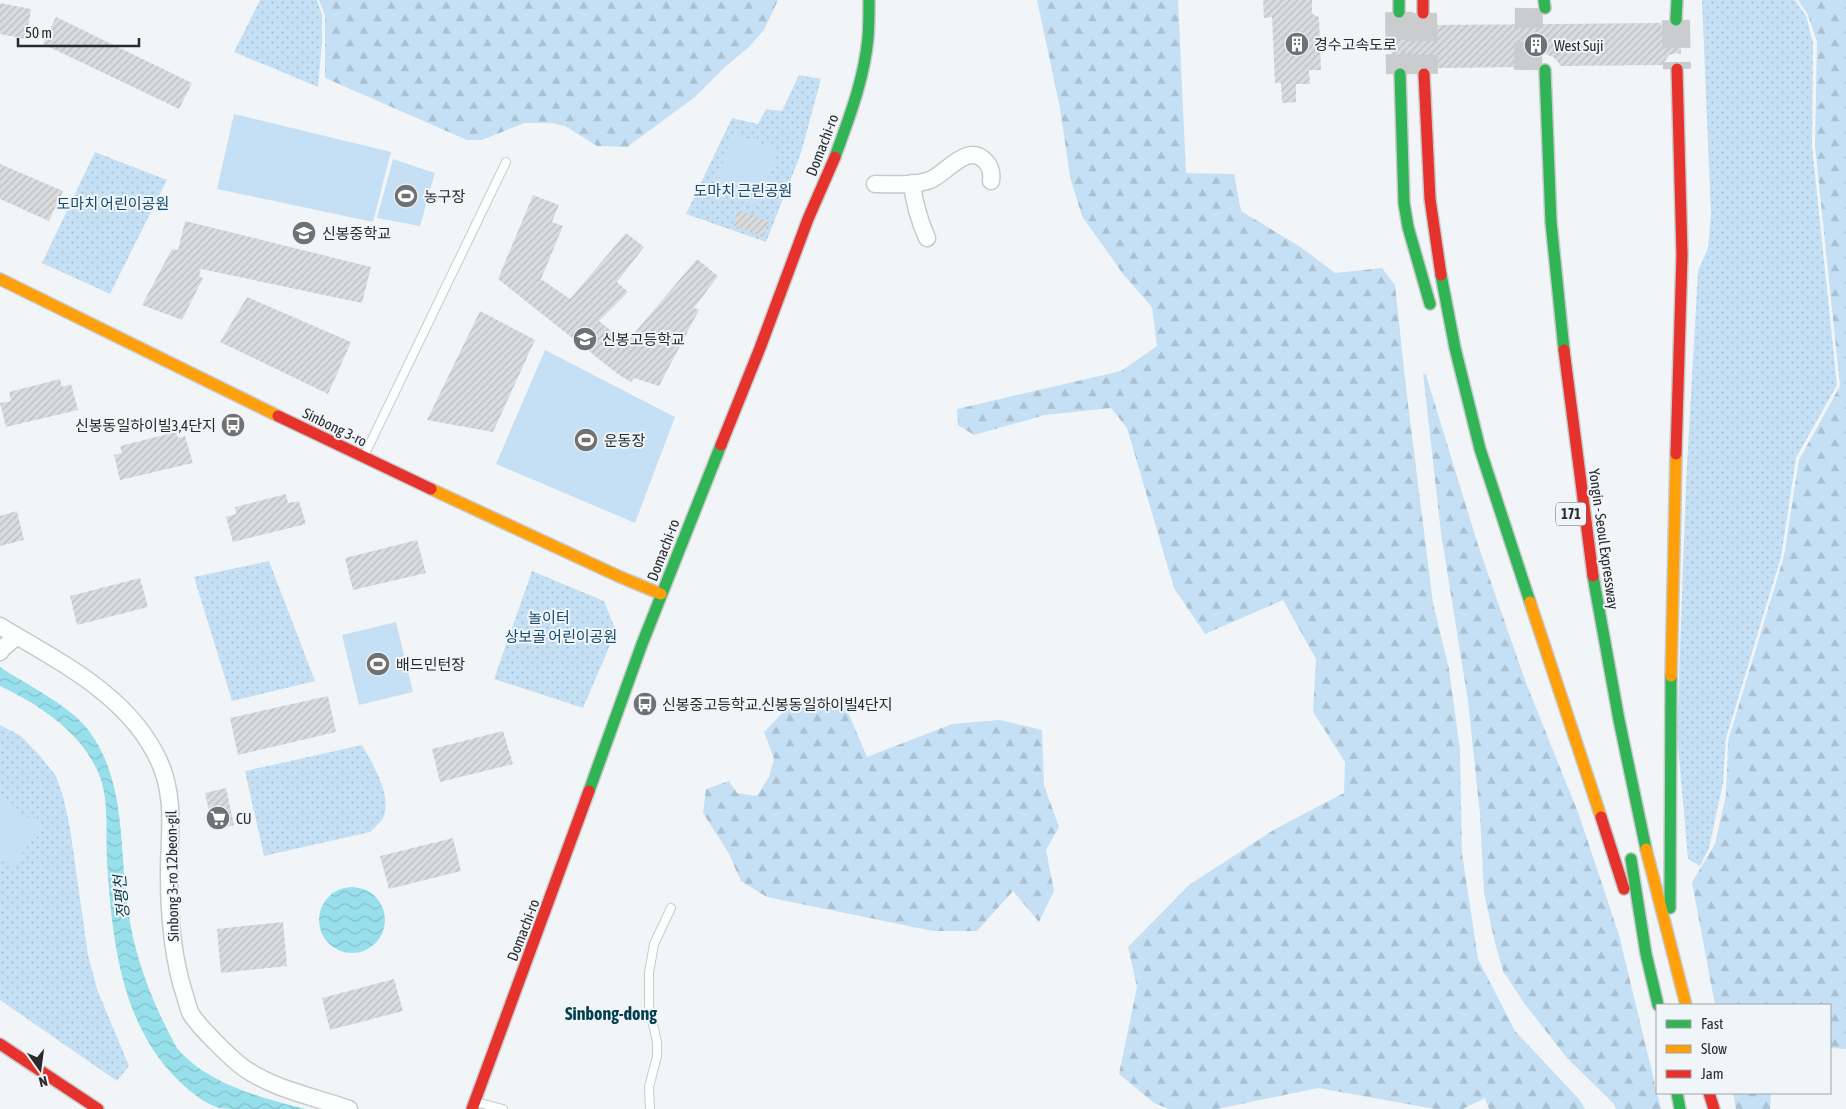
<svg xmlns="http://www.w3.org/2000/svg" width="1846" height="1109" viewBox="0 0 1846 1109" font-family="'Asap Condensed','Noto Sans KR',sans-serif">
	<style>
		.green { fill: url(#green-dots) }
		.forest { fill: url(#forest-firs) }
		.pitch { fill: #c5e0f4 }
		.water { fill: url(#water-waves) }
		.building { fill: url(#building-hatch) }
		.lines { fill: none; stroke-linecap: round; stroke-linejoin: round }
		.highway-tunnel { stroke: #caccce; stroke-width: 28; stroke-dasharray: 28 14; stroke-linecap: butt }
		.lane-casing { stroke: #c8cacb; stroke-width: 10 }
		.street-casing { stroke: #c8cacb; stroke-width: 19 }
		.fast-casing { stroke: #c8cacb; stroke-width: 14 }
		.slow-casing { stroke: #c8cacb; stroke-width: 14 }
		.jam-casing { stroke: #c8cacb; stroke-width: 14 }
		.lane { stroke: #fdfefe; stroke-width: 8 }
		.street { stroke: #fdfefe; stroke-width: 16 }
		.fast { stroke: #30b455; stroke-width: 11 }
		.slow { stroke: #ff9f0a; stroke-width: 11 }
		.jam { stroke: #e5322d; stroke-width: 11 }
		.labels { text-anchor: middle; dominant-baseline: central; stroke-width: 4; stroke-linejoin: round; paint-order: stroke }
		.shield { fill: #f0f5f9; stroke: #65676a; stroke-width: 1 }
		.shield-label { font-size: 14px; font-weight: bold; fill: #292a2c }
		.poi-label { font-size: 15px; fill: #292a2c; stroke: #f0f5f9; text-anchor: start }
		.street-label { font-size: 15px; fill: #292a2c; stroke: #f0f5f9 }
		.park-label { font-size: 15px; fill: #174b6b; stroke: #f0f5f9 }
		.water-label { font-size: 16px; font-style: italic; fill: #0f3f46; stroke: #f0f5f9 }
		.quarter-label { font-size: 18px; font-weight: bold; fill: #043f4e; stroke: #f0f5f9 }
	</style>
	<defs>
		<pattern id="green-dots" width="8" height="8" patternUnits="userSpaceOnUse" patternTransform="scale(1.25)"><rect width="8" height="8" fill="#c5e0f4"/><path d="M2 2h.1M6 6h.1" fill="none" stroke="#a9c0d1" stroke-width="1.8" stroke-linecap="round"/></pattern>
		<pattern id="forest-firs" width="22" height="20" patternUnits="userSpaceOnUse" patternTransform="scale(1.25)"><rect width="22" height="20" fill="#c5e0f4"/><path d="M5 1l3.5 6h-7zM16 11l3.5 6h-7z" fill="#a9c0d1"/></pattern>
		<pattern id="water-waves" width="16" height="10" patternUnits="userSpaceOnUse" patternTransform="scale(1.25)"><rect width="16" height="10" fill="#97e0eb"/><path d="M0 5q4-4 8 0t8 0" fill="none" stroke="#82c0ca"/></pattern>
		<pattern id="building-hatch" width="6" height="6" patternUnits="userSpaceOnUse" patternTransform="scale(1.25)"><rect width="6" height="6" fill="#dadbdd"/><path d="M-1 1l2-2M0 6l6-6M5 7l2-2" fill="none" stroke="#bbbcbe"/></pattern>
	</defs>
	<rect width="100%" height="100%" fill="#f2f5f7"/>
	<path class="green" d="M260,0H317L322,15V43L318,87L234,52Z
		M1702,0H1795L1806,16L1813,43L1812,146L1837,385L1796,458L1781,557L1726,738L1723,783L1709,848L1700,866L1688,859L1677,734L1686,484L1698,271L1708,248L1711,215Z
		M799,75L821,79L801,153L766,242L686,214L732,118L758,124L766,109L782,111Z
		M95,152L167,180L110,294L42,263Z
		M269,561L315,681L232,701L194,577Z
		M532,571L604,601L616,631L583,708L494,679Z
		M0,725L21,736L40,756L56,776L63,796L70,828L88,955L97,989L129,1066L117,1081L0,1000Z
		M362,745C372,762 396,802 381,821C378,825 374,828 370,832L264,856L245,771Z"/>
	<path class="forest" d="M319,0H778L764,30L749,47L726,66L695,97L627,147L597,146L565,126L551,123H524L482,140H467L325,78V16Z
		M1037,0H1178L1186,173L1234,174L1241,211L1302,248L1335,273L1382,268L1395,285L1406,388L1433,603L1449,669L1460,750L1462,853L1478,959L1515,1031L1579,1099L1585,1109H1489L1485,1098L1463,1109H1435L1318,1088L1217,1109H1169L1154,1103L1119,1074L1137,987L1128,947L1189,885L1275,829L1344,793L1345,762L1313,712L1316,659L1283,600L1205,634L1174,588L1127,428L1111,408L1045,415L974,435L958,425L957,409L1121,371L1157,346L1152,307L1123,274L1082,216L1070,177L1060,108Z
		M1798,0H1846V1049L1830,1048V1005H1715L1692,882L1715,844L1726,795L1728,741L1784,556L1799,460L1840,386L1815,146L1817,42L1808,15Z
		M1423,373L1426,375L1478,545L1526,683L1579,815L1619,935L1661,1109H1616L1614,1104L1567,1058L1524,1003L1503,971L1495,943L1484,893L1480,815L1468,701L1441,533Z
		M845,705L867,757L952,724L1000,720L1042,730L1044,785L1059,827L1046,850L1054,891L1039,922L1013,891L977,931H933L767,897L741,881L728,852L703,813L706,789L729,781L737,793L757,796L769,777L774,759L764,732L786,709Z
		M1733,1093H1771L1770,1109H1736Z"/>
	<path class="pitch" d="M234,114L391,152L373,222L217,189Z
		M733,133L779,150L757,206L728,198L717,178Z
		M393,159L435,173L420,226L377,218Z
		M545,350L675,417L635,523L496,464Z
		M396,622L413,692L359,705L342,635Z
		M0,800L41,826L13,866L0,858Z"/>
	<path class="water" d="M0,667C27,685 71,706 89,731C127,782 119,850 128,910C135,959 153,1005 177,1048C207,1084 262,1098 306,1109C286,1109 265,1109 245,1109C237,1109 227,1109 219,1108C204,1103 190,1092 179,1081C120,1024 112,938 107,861C105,829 111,793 94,764C75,728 36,703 0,686Z
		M319 920a33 33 0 1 1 66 0a33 33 0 1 1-66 0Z"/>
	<path class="building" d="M1263,0H1312V14L1319,17L1321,70H1309L1310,84H1296V102L1282,103L1281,83H1275L1272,17L1264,18Z
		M0,3L31,9L26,39L0,34Z
		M56,17L192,83L179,109L43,44Z
		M1661,23L1662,28L1668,33L1675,36L1681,34V54L1676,53L1669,55L1662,65L1560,66L1558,62L1553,57L1545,54L1537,57L1532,62L1530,67L1438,68L1432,61L1424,58L1416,60L1412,65L1407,60L1400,58L1392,61L1391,26L1399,28L1414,25L1423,29L1432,25Z
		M0,164L63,191L49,221L0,199Z
		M533,195L559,205L552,222L563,226L541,279L570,299L626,233L644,247L617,282L628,292L599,321L626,343L697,259L718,276L694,308L699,310L659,386L634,378L631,382L619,375L498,279Z
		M738,210L769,221L763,237L733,225Z
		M185,221L371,267L362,303L201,269L199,276L203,278L182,320L142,305L172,249L178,250Z
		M247,297L351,342L328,394L220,342Z
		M480,311L535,340L493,432L427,420Z
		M60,379L62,387L71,384L78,410L6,427L0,403L11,401L9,392Z
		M176,432L178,438L185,436L193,463L120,480L114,455L122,453L120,446Z
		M286,494L288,503L299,501L306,524L233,542L226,517L236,514L235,507Z
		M17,511L24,540L0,546V516Z
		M417,540L426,573L353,590L345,558Z
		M140,578L148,607L77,625L70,596Z
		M328,696L336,732L238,755L230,718Z
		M503,731L513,764L440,782L432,749Z
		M226,788L234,825L213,830L205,793Z
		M453,838L461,871L389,889L380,856Z
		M283,922L287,966L221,973L217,929Z
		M394,979L403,1011L330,1030L322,998Z"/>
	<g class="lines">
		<path class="highway-tunnel" d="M1399,12L1400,74
			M1423,13L1424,74
			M1676,20L1677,69
			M1528,70L1529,8"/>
		<g class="lane-casing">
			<path id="lane" d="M364,456L506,162
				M476,1102L503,1109
				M650,1109L649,1087L657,1056V1042L649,1006V973L654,944L671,908"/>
		</g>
		<g class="street-casing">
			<path id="street" d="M912,183C914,203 919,220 927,238
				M875,184C893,184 913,186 930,180C947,173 969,140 987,163C991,168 992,174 991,181
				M0,626C59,662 129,695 159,761C176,798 169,834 169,873C169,914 172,957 185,996C187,1001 188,1009 191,1014C199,1027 234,1062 247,1070C277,1090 315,1097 349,1109
				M0,652L3,648L17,636"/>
		</g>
		<g class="fast-casing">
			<path id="fast" d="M1399,0V12
				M1544,0L1545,8
				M1676,20L1677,0
				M1545,70L1551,222L1564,350
				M1400,74L1404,203L1408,227L1430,304
				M835,157C849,118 864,80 868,38C869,26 869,13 869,0
				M1441,275L1455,348L1480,449L1530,602
				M1593,576L1619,720L1646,849
				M589,791L642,644L721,445
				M1631,859L1646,954L1658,1005
				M1670,908L1671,676
				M1677,1093L1680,1109"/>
		</g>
		<g class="slow-casing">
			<path id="slow" d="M0,279L278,416
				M431,489L618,576L661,594
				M1530,602L1601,817
				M1671,676L1676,454
				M1646,849L1686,1005"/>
		</g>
		<g class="jam-casing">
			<path id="jam" d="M1423,0V13
				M1424,74L1430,199L1441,275
				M1564,350L1593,576
				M278,416L431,489
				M721,445L760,348L808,219L835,157
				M1676,454L1682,255L1677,69
				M1601,817L1624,889
				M0,1044L98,1109
				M1709,1093L1714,1109
				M472,1109L589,791"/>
		</g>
		<use href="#lane" class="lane"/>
		<use href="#street" class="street"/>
		<use href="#fast" class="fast"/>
		<use href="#slow" class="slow"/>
		<use href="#jam" class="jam"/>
	</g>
	<defs>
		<g id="building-disc" transform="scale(1.25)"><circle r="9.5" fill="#6f7173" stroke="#f0f5f9"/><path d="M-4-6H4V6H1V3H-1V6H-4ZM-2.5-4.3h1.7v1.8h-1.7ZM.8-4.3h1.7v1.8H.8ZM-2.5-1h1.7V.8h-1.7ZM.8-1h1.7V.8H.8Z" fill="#fff"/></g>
		<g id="stadium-disc" transform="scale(1.25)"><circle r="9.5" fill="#6f7173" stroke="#f0f5f9"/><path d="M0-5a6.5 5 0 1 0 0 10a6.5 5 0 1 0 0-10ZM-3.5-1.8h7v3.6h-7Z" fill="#fff"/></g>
		<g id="school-disc" transform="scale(1.25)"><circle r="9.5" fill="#6f7173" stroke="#f0f5f9"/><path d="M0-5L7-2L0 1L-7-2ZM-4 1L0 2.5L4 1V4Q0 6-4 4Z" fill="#fff"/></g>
		<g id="bus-disc" transform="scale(1.25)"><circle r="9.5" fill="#6f7173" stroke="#f0f5f9"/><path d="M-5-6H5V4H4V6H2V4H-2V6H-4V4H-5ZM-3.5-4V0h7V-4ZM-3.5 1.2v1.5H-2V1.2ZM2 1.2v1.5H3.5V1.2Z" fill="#fff"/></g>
		<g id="supermarket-disc" transform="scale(1.25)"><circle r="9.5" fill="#6f7173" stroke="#f0f5f9"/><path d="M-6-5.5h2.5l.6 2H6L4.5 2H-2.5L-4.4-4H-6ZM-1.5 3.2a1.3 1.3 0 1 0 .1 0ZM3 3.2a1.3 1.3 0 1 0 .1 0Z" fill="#fff"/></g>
	</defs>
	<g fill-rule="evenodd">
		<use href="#building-disc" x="1297" y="44"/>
		<use href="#building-disc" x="1536" y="45"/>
		<use href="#stadium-disc" x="406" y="196"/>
		<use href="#school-disc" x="304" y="233"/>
		<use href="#school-disc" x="585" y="339"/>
		<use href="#bus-disc" x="233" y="425"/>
		<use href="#stadium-disc" x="586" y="440"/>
		<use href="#stadium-disc" x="378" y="664"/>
		<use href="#bus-disc" x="645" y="704"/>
		<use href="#supermarket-disc" x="218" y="818"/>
	</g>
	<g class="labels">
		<rect class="shield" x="1556" y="502.5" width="30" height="23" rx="4"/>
		<g class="shield-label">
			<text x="1571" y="514">171</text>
		</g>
		<g class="poi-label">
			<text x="1314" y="44">경수고속도로</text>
			<text x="1554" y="45">West Suji</text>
			<text x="424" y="196">농구장</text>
			<text x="322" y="233">신봉중학교</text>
			<text x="602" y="339">신봉고등학교</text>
			<text x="216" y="425" text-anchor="end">신봉동일하이빌3,4단지</text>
			<text x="604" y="440">운동장</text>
			<text x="396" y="664">배드민턴장</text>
			<text x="662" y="704">신봉중고등학교.신봉동일하이빌4단지</text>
			<text x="236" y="818">CU</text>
		</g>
		<g class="street-label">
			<text transform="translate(822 145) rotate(-69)">Domachi-ro</text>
			<text transform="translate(335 427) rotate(26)">Sinbong 3-ro</text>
			<text transform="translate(1604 539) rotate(82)">Yongin - Seoul Expressway</text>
			<text transform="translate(663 550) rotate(-69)">Domachi-ro</text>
			<text transform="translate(172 876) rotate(-91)">Sinbong 3-ro 12beon-gil</text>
			<text transform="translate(523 930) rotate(-69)">Domachi-ro</text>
		</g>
		<g class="park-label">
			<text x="743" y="190">도마치 근린공원</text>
			<text x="113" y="203">도마치 어린이공원</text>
			<text x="549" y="617">놀이터</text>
			<text x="561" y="636">상보골 어린이공원</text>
		</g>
		<g class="water-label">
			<text transform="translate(121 897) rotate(-95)">정평천</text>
		</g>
		<g class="quarter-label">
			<text x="611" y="1013">Sinbong-dong</text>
		</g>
	</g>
	<rect x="1656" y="1004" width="175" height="90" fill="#f0f5f9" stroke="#a0a4a7"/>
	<rect x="1666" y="1020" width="25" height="8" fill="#30b455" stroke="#a0a4a7"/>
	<text x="1701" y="1029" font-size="15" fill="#292a2c">Fast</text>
	<rect x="1666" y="1045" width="25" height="8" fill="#ff9f0a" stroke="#a0a4a7"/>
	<text x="1701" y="1054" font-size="15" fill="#292a2c">Slow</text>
	<rect x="1666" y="1070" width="25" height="8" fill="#e5322d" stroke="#a0a4a7"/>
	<text x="1701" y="1079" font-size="15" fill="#292a2c">Jam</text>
	<g transform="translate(40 1069) rotate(166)" stroke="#f0f5f9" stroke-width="4" paint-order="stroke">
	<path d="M0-4L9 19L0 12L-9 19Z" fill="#292a2c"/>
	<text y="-8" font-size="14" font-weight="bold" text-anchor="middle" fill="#292a2c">N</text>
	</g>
	<path d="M18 38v8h121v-8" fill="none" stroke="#292a2c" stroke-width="2.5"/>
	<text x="25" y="38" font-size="15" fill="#292a2c" stroke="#f0f5f9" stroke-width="4" paint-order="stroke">50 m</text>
</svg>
